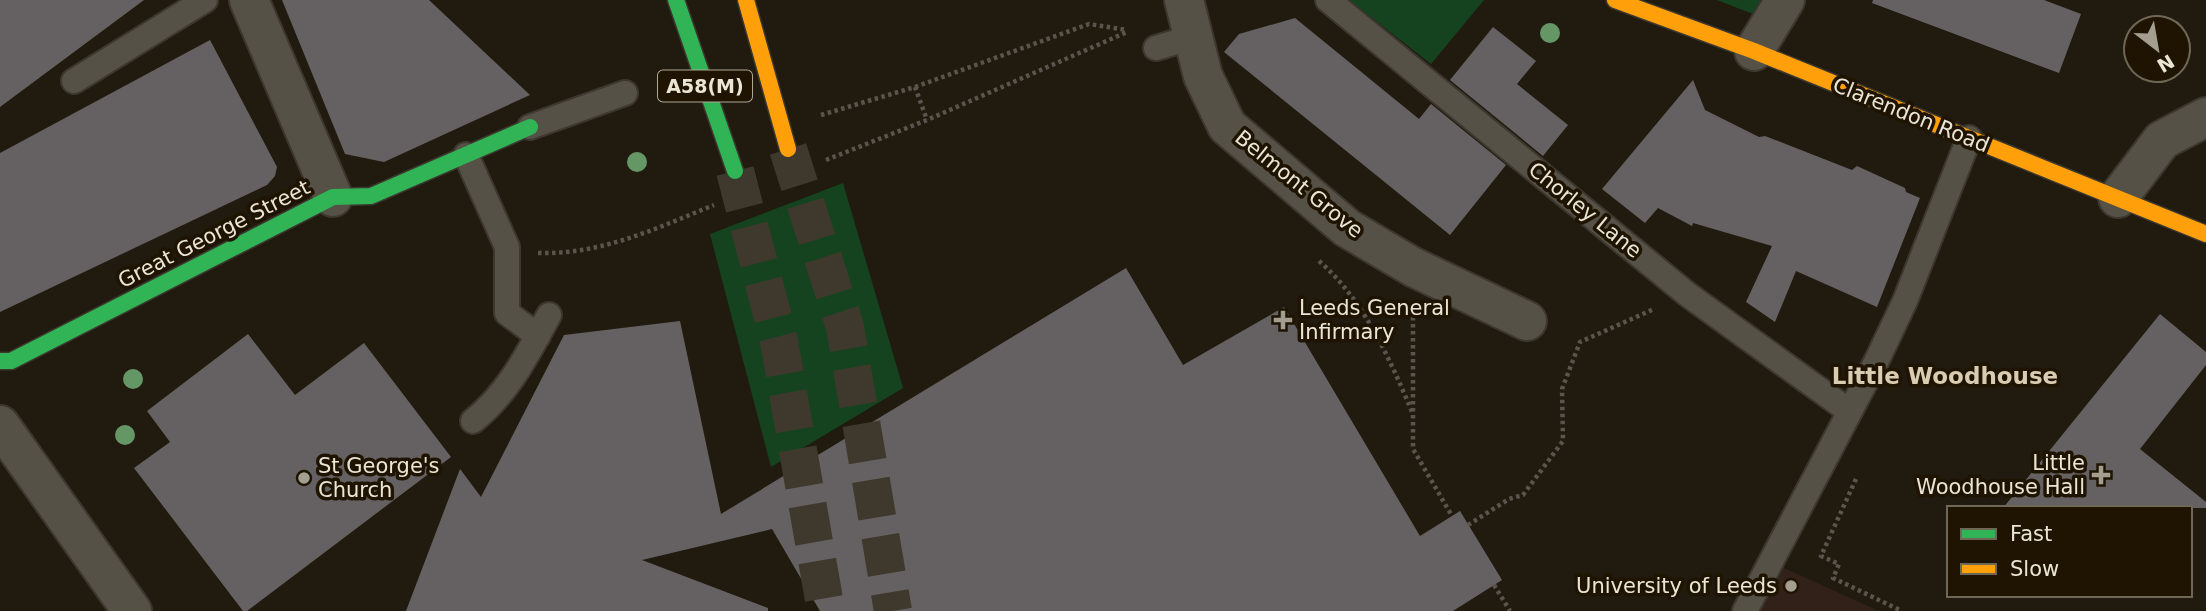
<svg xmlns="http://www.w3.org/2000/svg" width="2206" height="611" viewBox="0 0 2206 611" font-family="'DejaVu Sans',sans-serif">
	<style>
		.education { fill: #312119 }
		.green { fill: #15431f }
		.building { fill: #656162 }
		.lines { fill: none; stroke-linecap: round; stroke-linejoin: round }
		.highway-tunnel { stroke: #3f392d; stroke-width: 38; stroke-dasharray: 38 19; stroke-linecap: butt }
		.lane-casing { stroke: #3c372f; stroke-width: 28 }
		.street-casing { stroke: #3c372f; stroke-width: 42 }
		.fast-casing { stroke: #3c372f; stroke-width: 19 }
		.slow-casing { stroke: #3c372f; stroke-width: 19 }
		.path { stroke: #59554d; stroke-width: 4.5; stroke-dasharray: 3.5 3.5; stroke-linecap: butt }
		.lane { stroke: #555147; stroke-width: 24 }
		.street { stroke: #555147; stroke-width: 38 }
		.fast { stroke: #30b455; stroke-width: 16 }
		.slow { stroke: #ff9f0a; stroke-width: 16 }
		.tree { fill: #659766 }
		.poi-dot { fill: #a49e91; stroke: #1e1401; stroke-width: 2.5 }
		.labels { text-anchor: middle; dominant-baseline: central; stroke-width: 7; stroke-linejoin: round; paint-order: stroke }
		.shield { fill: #1e1401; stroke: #aea697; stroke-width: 2 }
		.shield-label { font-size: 19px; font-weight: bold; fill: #ebe5d7 }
		.street-label { font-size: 21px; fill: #ebe5d7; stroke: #1e1401 }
		.poi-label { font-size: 21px; fill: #ebe5d7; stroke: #1e1401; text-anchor: start }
		.neighbourhood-label { font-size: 23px; font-weight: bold; fill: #d9ccb2; stroke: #1e1401 }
	</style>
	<rect width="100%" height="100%" fill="#211b0f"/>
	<path class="education" d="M1771,562L1879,611H1745Z"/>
	<path class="green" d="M1349,0H1484L1431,64Z
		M1717,0H1761L1753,14Z
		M843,183L903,388L771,467L710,234Z"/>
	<path class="building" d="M0,0H144L0,107Z
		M282,0H429L530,95L384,162L345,154Z
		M1873,0H2044L2081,14L2059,73L1872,3Z
		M1295,18L1419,119L1431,104L1506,165L1450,235L1224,52L1239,34Z
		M1493,27L1536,61L1517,84L1568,125L1543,156L1450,80Z
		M210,40L277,167L275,176L267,185L0,312V153Z
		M1693,80L1705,110L1759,137L1765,136L1852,170L1857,166L1905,188L1906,192L1920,198L1877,307L1796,271L1775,322L1746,302L1772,246L1693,223L1692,226L1658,208L1645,223L1602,189Z
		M1126,268L1183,365L1284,307L1420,536L1460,511L1502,580L1453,611H820L772,529L642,560L768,608V611H406L460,469L481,497L564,335L680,321L721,514Z
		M2160,314L2206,352V365L2140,449L2206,502V508H2003Z
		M248,334L295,395L364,343L451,457L247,611H243L134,468L170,442L147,411Z"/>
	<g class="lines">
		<path class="highway-tunnel" d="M788,149L845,327L893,611
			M735,171L779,341L826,611"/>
		<g class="lane-casing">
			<path id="lane" d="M1328,0L1687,294L1849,411
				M1156,48L1193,37
				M74,81L205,0
				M530,127L625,93
				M466,155L507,247V313L538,336
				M473,421C509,392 527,355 549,315
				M1745,611L1877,360L1905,301L1969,138"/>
		</g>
		<g class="street-casing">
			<path id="street" d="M249,0L333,197
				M1184,0L1203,76L1227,126L1347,228L1413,267L1527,321
				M1754,51L1785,0
				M2118,198L2162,140L2206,117
				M0,425L132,611"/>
		</g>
		<g class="fast-casing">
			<path id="fast" d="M676,0L735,171
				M0,361H11L333,197L371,196L530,127"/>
		</g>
		<g class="slow-casing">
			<path id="slow" d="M746,0L788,149
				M1615,0L1754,51L2206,234"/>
		</g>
		<path class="path" d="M915,87L927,120
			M821,115L915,87L1089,24L1127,30
			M826,160L927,120L1127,32
			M538,253C601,255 657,228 714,205
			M1319,261C1365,301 1390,360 1413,414
			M1413,310V449L1452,516
			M1856,479L1821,556L1839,564L1833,578L1902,611
			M1468,525L1509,499L1523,495L1563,441L1562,389L1580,342L1654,309
			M1494,585L1510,611"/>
		<use href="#lane" class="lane"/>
		<use href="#street" class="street"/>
		<use href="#fast" class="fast"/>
		<use href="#slow" class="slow"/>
	</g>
	<g class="tree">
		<circle cx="1550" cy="33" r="10"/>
		<circle cx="637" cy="162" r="10"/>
		<circle cx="133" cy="379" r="10"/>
		<circle cx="125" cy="435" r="10"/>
	</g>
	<g class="poi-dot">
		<path d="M1279.5 309.5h7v7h7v7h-7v7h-7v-7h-7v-7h7z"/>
		<path d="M2097.5 464.5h7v7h7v7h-7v7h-7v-7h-7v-7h7z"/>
		<circle cx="304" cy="478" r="7"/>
		<circle cx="1791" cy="586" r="7"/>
	</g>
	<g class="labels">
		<rect class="shield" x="658" y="70.5" width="94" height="31" rx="5"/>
		<g class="shield-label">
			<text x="705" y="86">A58(M)</text>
		</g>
		<g class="street-label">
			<text transform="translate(1911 115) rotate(22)">Clarendon Road</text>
			<text transform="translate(1299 184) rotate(39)">Belmont Grove</text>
			<text transform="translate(1585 210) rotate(39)">Chorley Lane</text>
			<text transform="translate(214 234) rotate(-27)">Great George Street</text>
		</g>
		<g class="poi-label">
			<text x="1299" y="308">Leeds General<tspan x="1299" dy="24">Infirmary</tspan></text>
			<text x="2085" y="463" text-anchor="end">Little<tspan x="2085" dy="24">Woodhouse Hall</tspan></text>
			<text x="318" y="466">St George's<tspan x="318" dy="24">Church</tspan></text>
			<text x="1777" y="586" text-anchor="end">University of Leeds</text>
		</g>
		<g class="neighbourhood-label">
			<text x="1945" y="376">Little Woodhouse</text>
		</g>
	</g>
	<rect x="1947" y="506" width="245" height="91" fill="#1e1401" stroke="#706857" stroke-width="2"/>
	<rect x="1961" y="529" width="35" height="10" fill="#30b455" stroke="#706857" stroke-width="2"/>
	<text x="2010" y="541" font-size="21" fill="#ebe5d7">Fast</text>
	<rect x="1961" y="564" width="35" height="10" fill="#ff9f0a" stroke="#706857" stroke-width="2"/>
	<text x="2010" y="576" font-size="21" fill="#ebe5d7">Slow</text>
	<g transform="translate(2157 49) rotate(149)"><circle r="33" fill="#1e1401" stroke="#706857" stroke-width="2"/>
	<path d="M0-5L12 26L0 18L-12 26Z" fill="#a49e91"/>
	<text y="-10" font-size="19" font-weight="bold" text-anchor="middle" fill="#ebe5d7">N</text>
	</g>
</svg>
